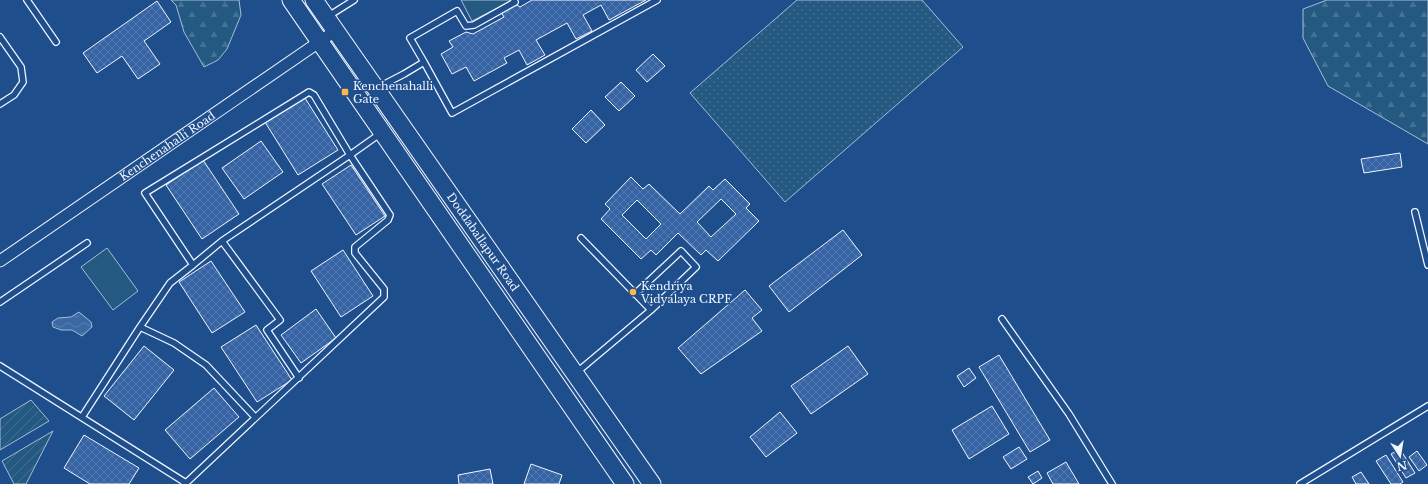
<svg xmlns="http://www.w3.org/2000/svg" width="1428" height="484" viewBox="0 0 1428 484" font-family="'Libre Baskerville',serif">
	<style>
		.grass { fill: #245a82; stroke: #a8bbd7 }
		.forest { fill: url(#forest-firs); stroke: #a8bbd7 }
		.park { fill: url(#park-dots); stroke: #a8bbd7 }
		.garden { fill: url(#garden-furrows); stroke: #a8bbd7 }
		.water { fill: url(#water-waves); stroke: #a8bbd7 }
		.building { fill: url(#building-cross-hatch); stroke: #f2f6ff; fill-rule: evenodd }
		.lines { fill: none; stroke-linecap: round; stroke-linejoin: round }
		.service-casing { stroke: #f2f6ff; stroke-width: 8 }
		.minor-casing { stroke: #f2f6ff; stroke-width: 13 }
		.primary-casing { stroke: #f2f6ff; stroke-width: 19 }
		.service { stroke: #1f4e8c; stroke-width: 5.5 }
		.minor { stroke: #1f4e8c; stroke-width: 11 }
		.primary { stroke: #1f4e8c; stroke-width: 17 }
		.poi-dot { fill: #ffb74d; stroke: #1f4e8c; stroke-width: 1.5 }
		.labels { text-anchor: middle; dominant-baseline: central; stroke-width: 3; stroke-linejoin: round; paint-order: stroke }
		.poi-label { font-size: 11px; fill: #f2f6ff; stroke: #1f4e8c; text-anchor: start }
		.street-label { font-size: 11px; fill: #f2f6ff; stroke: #1f4e8c }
	</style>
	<defs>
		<pattern id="forest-firs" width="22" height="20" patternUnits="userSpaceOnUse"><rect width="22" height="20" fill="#245a82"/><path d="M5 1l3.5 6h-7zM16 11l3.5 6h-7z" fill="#447295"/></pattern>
		<pattern id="park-dots" width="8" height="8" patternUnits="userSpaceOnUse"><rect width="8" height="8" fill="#245a82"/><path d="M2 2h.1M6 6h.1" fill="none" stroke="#447295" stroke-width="1.8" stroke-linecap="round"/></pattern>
		<pattern id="garden-furrows" width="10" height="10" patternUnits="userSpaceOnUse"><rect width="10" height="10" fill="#245a82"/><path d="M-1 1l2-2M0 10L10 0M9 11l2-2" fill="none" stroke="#447295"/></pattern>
		<pattern id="water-waves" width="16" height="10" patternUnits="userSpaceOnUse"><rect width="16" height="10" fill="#3b69a3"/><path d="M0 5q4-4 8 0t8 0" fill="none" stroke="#587fb1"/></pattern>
		<pattern id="building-cross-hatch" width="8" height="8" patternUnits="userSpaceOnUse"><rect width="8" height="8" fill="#3563a3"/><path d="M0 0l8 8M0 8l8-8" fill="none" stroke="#537ab1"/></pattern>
	</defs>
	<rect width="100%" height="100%" fill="#1f4e8c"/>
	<path class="grass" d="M461,0H511V1L472,21Z
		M107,248L138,291L113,310L81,267Z"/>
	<path class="forest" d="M171,0H239L241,15L227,49L218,60L204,67L184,32L176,5Z
		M1327,0H1428V144L1328,86L1303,38V9Z"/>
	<path class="park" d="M797,0H922L963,47L785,202L690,93Z"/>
	<path class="garden" d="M31,400L49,421L0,450V419Z
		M53,431L26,484H14L2,461Z"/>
	<path class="water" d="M79,312L91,322L92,327L82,336L72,330H61L53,327L52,322L58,318L71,317Z"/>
	<path class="building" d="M532,0H646L609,20L601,5L583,15L592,31L576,39L567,23L536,40L545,55L527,65L519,50L504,58L507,63L474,81L466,67L452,74L441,54L453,47L449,41L466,32L473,34L504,17L501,12L517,5L520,7Z
		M157,1L171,22L144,41L160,64L138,79L122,56L97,73L83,53Z
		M653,54L665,66L647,82L636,70Z
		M621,82L635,96L619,111L605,97Z
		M305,98L338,150L298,175L265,122Z
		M591,110L605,125L586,143L572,129Z
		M261,141L283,172L244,199L222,168Z
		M1400,153L1402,167L1364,173L1361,159Z
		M203,160L239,214L202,239L166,185Z
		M351,165L385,216L356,235L322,184Z
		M631,177L643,189L649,184L680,214L709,186L713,190L725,179L750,204L746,208L759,221L718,261L706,250L701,255L678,233L656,255L651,250L641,259L601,219L610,209L605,204ZM721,199L736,214L711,237L697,222ZM637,200L661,224L646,239L622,215Z
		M843,230L862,255L789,312L769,286Z
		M343,250L373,296L341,317L311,271Z
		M211,261L245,312L212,333L179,282Z
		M745,290L762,310L752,318L762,331L701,374L678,348Z
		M316,309L336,338L301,363L281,335Z
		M256,325L292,380L257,402L221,347Z
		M144,346L174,370L134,420L104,396Z
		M848,346L868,374L811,414L791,386Z
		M999,355L1050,440L1030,452L979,367Z
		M969,368L976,378L964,387L957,376Z
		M214,388L239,417L190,459L165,430Z
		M992,406L1009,434L969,459L952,430Z
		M780,412L797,433L766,457L750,437Z
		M84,435L139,468L129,484H90L64,468Z
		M1019,447L1027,459L1011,469L1003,457Z
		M1400,449L1415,473L1406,478L1391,454Z
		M1417,451L1427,465L1419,471L1409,457Z
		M1386,455L1403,482L1400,484H1391L1376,461Z
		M1066,462L1079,484H1053L1047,473Z
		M531,464L562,475L559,484H524Z
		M490,469L493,484H459L458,475Z
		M1038,471L1042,478L1033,484L1028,477Z
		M1361,472L1369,484H1356L1352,477Z"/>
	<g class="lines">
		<g class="service-casing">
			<path id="service" d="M27,0L56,42
				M327,17L354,0
				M0,37L21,67L23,82L14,95L0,104
				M424,62L410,38L457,11L466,26L474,25L515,2L514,0
				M377,88L404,74L424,62L452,113L657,0
				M1415,212L1428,265
				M581,238L651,310
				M222,241L280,320L267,330L299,378
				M0,302L87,243
				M1002,319L1069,414L1112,484
				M140,327L170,283L193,265
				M0,366L186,483L184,484
				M576,373L651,310L696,267L681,251L635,294
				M82,417L140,327L174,343L206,365L255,417
				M186,483L384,297V289L355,253V247L388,220L390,215L350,155L314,95L309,92L145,193L193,265L222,241L350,155L381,133
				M1300,484L1428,406"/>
		</g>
		<g class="minor-casing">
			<g id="minor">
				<path id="s1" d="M0,261L335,31"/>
			</g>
		</g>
		<g class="primary-casing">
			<g id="primary">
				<path d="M291,0L625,484"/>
				<path id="s2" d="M314,0L652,484"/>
			</g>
		</g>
		<use href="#service" class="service"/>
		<use href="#minor" class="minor"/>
		<use href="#primary" class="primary"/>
	</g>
	<g class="poi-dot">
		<rect x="341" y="88" width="8" height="8" rx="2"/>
		<circle cx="633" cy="292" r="4"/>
	</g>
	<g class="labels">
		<g class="poi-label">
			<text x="353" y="86">Kenchenahalli<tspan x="353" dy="13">Gate</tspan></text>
			<text x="641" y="286">Kendriya<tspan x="641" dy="13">Vidyalaya CRPF</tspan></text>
		</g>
		<g class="street-label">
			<text stroke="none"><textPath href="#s1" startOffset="203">Kenchenahalli Road</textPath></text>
			<text stroke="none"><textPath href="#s2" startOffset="295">Doddaballapur Road</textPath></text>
		</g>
	</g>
	<g transform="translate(1400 456) rotate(168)" stroke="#1f4e8c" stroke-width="3" paint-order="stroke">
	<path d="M0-3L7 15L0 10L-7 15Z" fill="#f2f6ff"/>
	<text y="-6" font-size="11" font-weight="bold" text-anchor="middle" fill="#f2f6ff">N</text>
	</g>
</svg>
